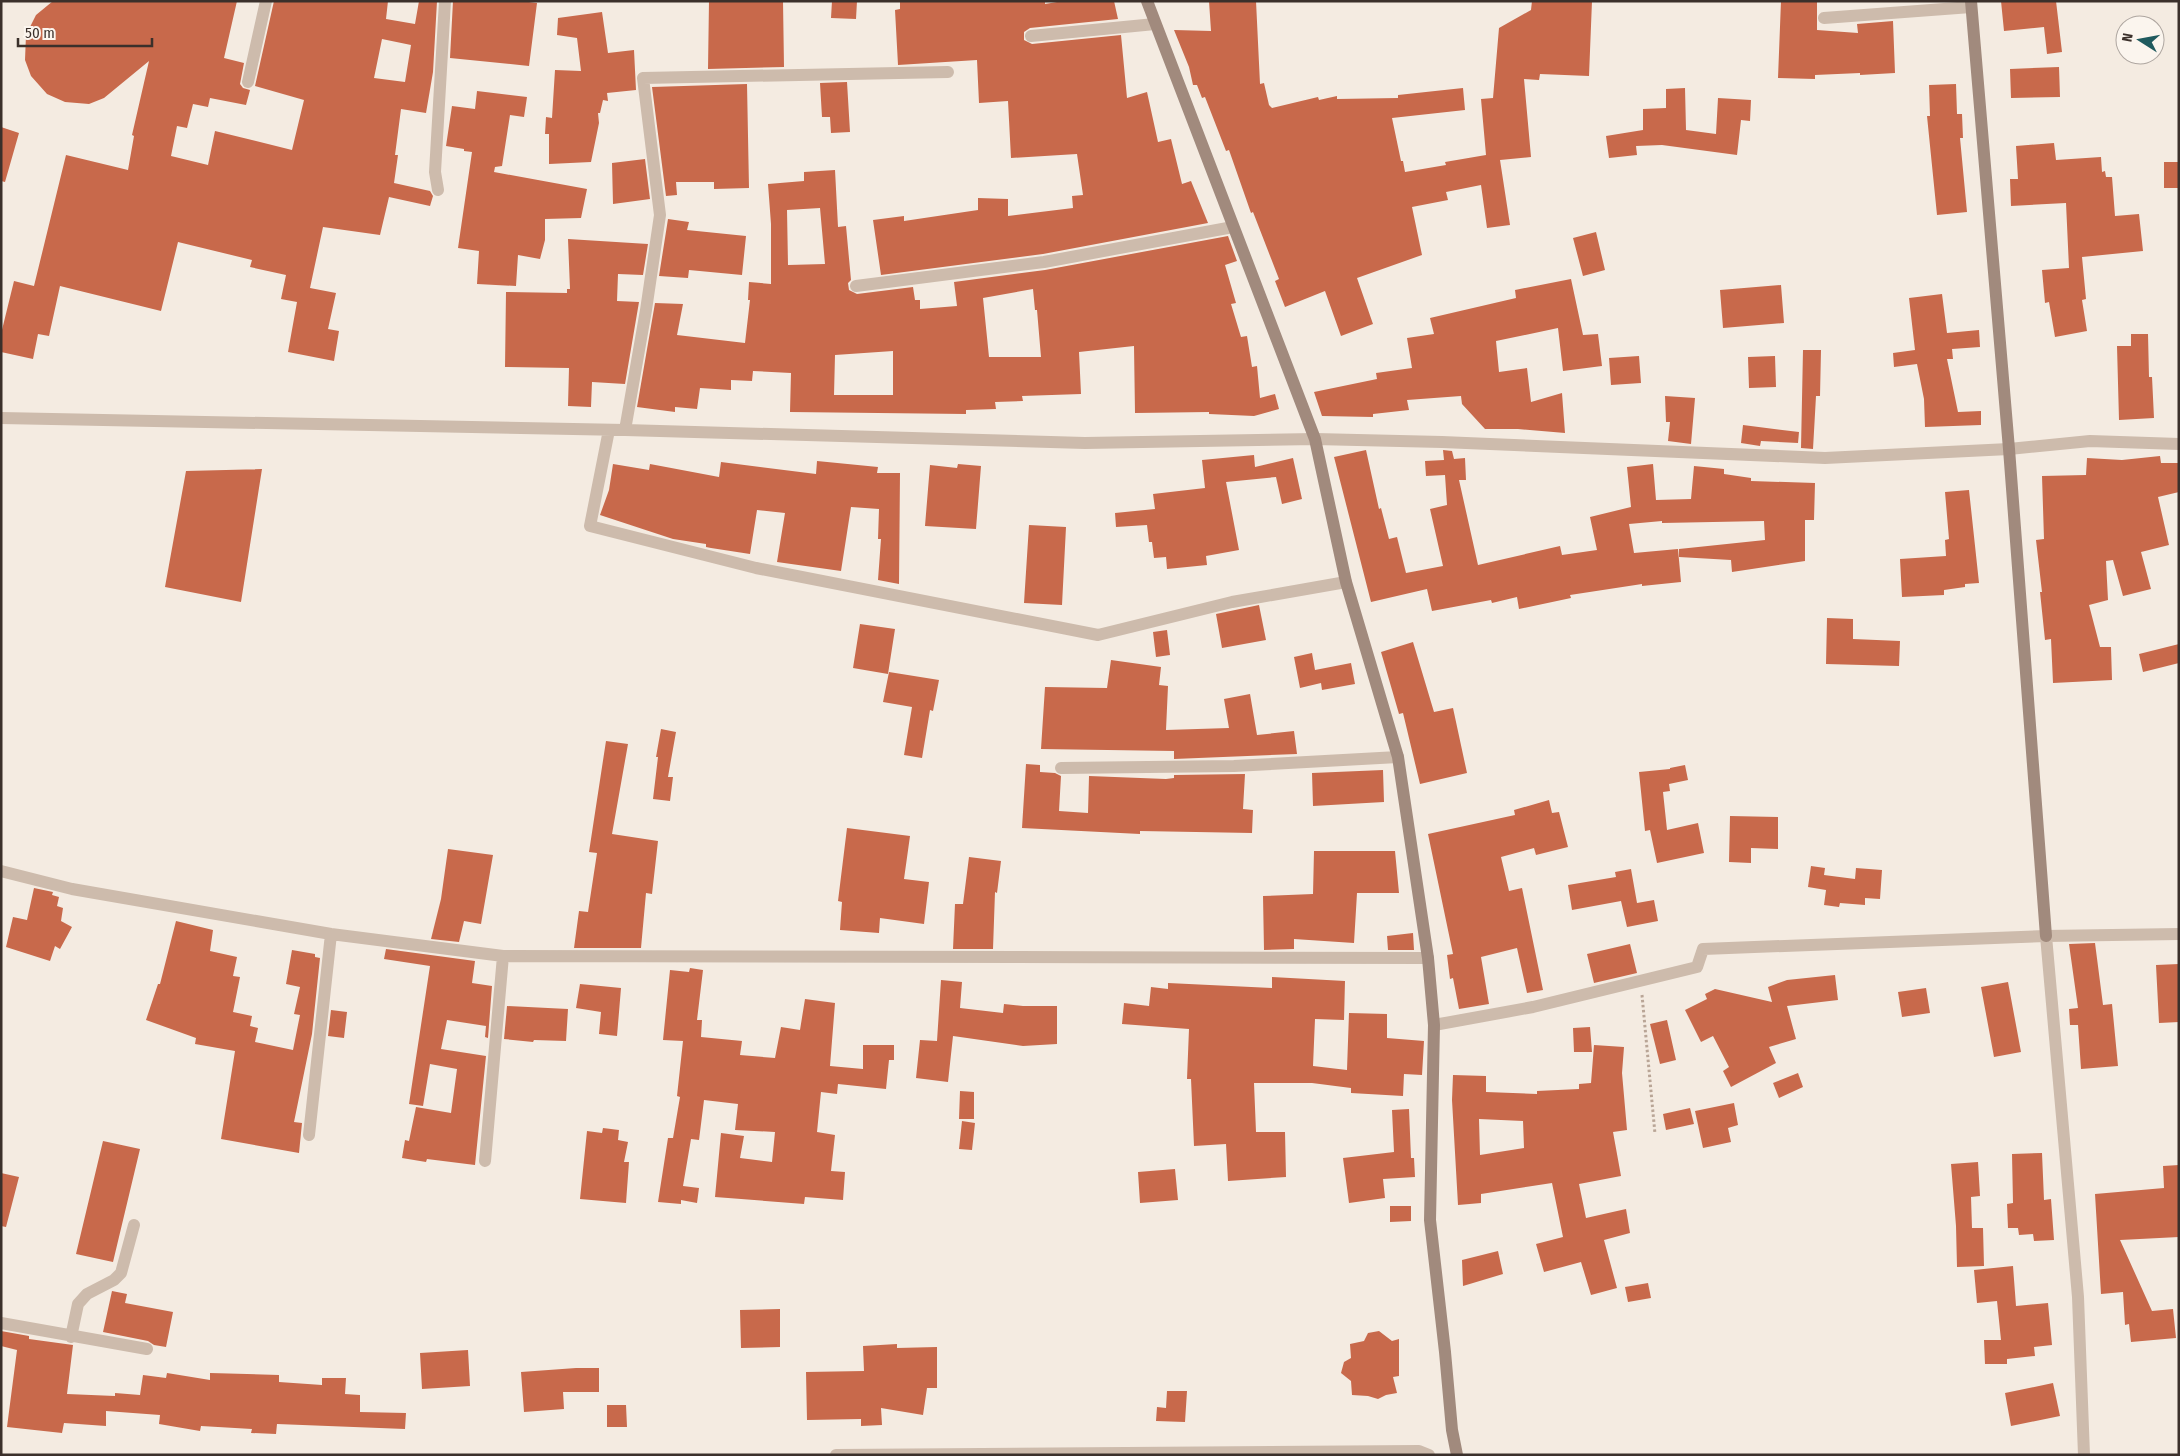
<svg xmlns="http://www.w3.org/2000/svg" width="2180" height="1456" viewBox="0 0 2180 1456" font-family="'Fira Sans Condensed',sans-serif">
	<style>
		.building { fill: #c8694b; fill-rule: evenodd }
		.lines { fill: none; stroke-linecap: round; stroke-linejoin: round }
		.path { stroke: #b9a596; stroke-width: 3; stroke-dasharray: 2.5 2.5; stroke-linecap: butt }
		.street { stroke: #cdbbac; stroke-width: 12 }
		.secondary { stroke: #a18a7d; stroke-width: 12 }
	</style>
	<rect width="100%" height="100%" fill="#f4ebe1"/>
	<path class="building" d="M53,1H237L224,58L244,63L240,84L243,88L250,90L246,105L210,98L208,107L193,104L187,128L177,126L171,156L208,165L215,131L292,150L304,100L255,86L274,1H388L386,19L415,24L419,1H437L433,72L426,113L401,109L395,155H398L394,183L430,191L433,196L430,206L389,197L380,235L323,227L310,288L336,293L328,329L339,331L334,361L288,352L297,302L281,299L286,275L250,267L252,260L178,242L161,311L60,286L49,336L38,334L33,359L1,352V334L14,281L34,286L66,155L128,170L134,136L132,135L149,61L104,98L89,104L65,102L47,94L31,76L25,60L26,35L36,15ZM382,39L411,45L405,82L374,78Z
		M453,1H521L537,3L529,66L450,58Z
		M709,1H783L784,67L708,69Z
		M832,1H857L856,19L831,18Z
		M900,1H1045V4L1063,1H1114L1118,19L1030,28L1024,32V40L1032,44L1121,35L1127,98L1147,92L1158,142L1171,139L1182,184L1191,181L1208,223L1043,254L881,275L873,220L904,216V221L978,210V198L1008,199V216L1073,208L1072,196L1083,195L1077,154L1011,158L1008,101L979,103L977,60L898,65L895,10L900,9Z
		M1209,1H1256L1260,84L1264,83L1269,105L1272,108L1318,97L1319,100L1337,96V99L1398,98V95L1463,88L1465,110L1392,118L1401,161H1403L1405,172L1446,165L1445,162L1486,155L1481,99L1493,98L1499,28L1531,10L1532,1H1592L1589,76L1540,74L1539,80L1524,79L1531,157L1500,160L1510,225L1487,228L1481,185L1446,192L1448,200L1412,207L1422,255L1357,278L1373,324L1341,336L1325,291L1285,307L1275,281L1279,279L1253,212L1251,213L1229,150L1226,151L1205,97L1202,98L1197,85H1193L1189,67L1174,30L1211,31Z
		M1781,1H1817V30L1858,33L1857,24L1893,21L1895,73L1860,75V73L1815,75V79L1778,78Z
		M2001,1H2056L2062,52L2047,54L2044,27L2004,31Z
		M602,12L608,53L634,50L636,90L607,93L608,101L603,100L600,113H598L599,123L591,162L549,164V134H545L546,117L552,118L555,70L581,71L577,38L557,35L558,18Z
		M2059,67L2060,97L2011,98L2010,69Z
		M847,82L850,132L831,133L830,117H822L820,83Z
		M747,84L749,188L714,189V182H676L677,195L666,196L652,87Z
		M1956,84L1957,114H1962L1963,138H1960L1967,212L1937,215L1927,116H1930L1929,85Z
		M1685,88L1686,130L1716,134L1718,98L1751,100L1750,121L1741,120L1737,155L1662,145L1636,146L1637,155L1609,158L1606,136L1643,130V109L1666,108V89Z
		M477,91L527,97L524,117L510,115L502,166L495,167L494,172L587,189L581,218L545,219V240L540,259L518,255L516,286L477,284L479,251L458,248L472,152L464,151V149L446,146L452,106L475,109Z
		M1,127L19,133L5,182L1,181Z
		M2054,143L2056,160L2101,157L2102,172L2105,171L2106,177H2112L2115,216L2139,214L2143,251L2082,257L2086,299L2082,300L2087,331L2055,337L2049,302L2045,303L2042,270L2069,268L2066,203L2011,206L2010,179H2018L2016,146Z
		M645,159L650,199L613,204L612,163Z
		M2164,162H2179V188H2164Z
		M835,170L838,227L846,226L851,280L848,283L849,290L857,294L913,287L915,300H920V309L957,306L954,282L1045,270L1228,236L1237,261L1225,265L1236,303L1231,304L1241,337L1247,336L1252,367L1257,366L1260,398L1275,394L1279,409L1254,416L1209,414V412L1135,413L1134,346L1079,352L1081,394L1022,396L1023,401L995,402L996,409L966,410V414L790,412L791,373L753,371L752,381L731,380V390L700,388L697,409L675,407V412L637,407L655,303L683,304L677,335L745,343L750,300H748L749,282L771,284V224L768,184L804,181V172ZM820,208L825,264L788,265L787,210ZM1033,289L1035,310H1037L1041,357H989L983,298ZM893,351V395H834L835,355Z
		M668,219L689,222L687,230L746,236L742,275L689,270L688,278L659,276Z
		M1596,232L1605,270L1583,276L1573,238Z
		M568,239L648,244L643,275L618,274L617,301L639,302L625,384L592,382L591,407L568,406L569,368L505,367L506,292L567,293V289H570Z
		M1571,279L1583,335L1598,334L1602,366L1563,371L1558,328L1496,341L1499,372L1527,368L1531,402L1562,393L1565,433L1518,429H1485L1462,404L1461,396L1407,400L1409,410L1373,414V417L1322,416L1314,392L1377,379L1376,373L1412,368L1407,338L1434,334L1430,318L1516,298L1515,290Z
		M1781,285L1784,323L1723,328L1720,290Z
		M1942,294L1947,333L1979,330L1980,347L1952,349L1953,359H1947L1958,412L1981,411V425L1925,427L1924,399L1917,364L1894,367L1893,353L1915,350L1909,298Z
		M2131,334H2148L2149,377H2152L2154,418L2119,420L2117,346H2131Z
		M1803,350H1821L1820,396H1816L1813,449L1801,448Z
		M1639,356L1641,383L1611,385L1609,358Z
		M1775,356L1776,387L1749,388L1748,357Z
		M1665,396L1695,398L1691,444L1668,441L1670,422H1666Z
		M1743,425L1799,432L1798,443L1761,441L1760,446L1741,443Z
		M1366,450L1379,509L1381,508L1389,539L1397,537L1406,573L1443,566L1430,509L1447,505L1445,475L1426,476L1425,461L1444,460L1443,450L1452,451L1454,459L1465,458L1466,480H1459L1478,565L1560,546L1562,555L1597,550L1590,517L1631,507L1627,467L1653,464L1656,500L1691,499L1694,466L1724,469V474L1751,478V481L1815,483L1814,520H1805V561L1732,572L1731,560L1679,557V549L1765,540L1764,521L1662,523V521L1629,524L1634,553L1678,549L1681,582L1642,586V584L1570,595L1571,598L1519,609L1517,597L1492,603L1491,600L1432,611L1427,589L1371,602L1334,457Z
		M1254,455L1255,467L1293,458L1302,499L1282,504L1276,477L1226,482L1239,550L1206,556L1207,565L1167,569L1166,557L1154,558L1152,542H1149L1147,525L1116,527L1115,513L1155,509L1153,494L1205,488L1202,460Z
		M2160,456L2161,463H2179V492L2158,497L2169,545L2141,552L2151,589L2123,596L2113,560L2106,561L2108,600L2089,605L2100,647H2111L2112,680L2053,683L2051,639L2045,640L2040,592H2042L2036,540L2044,539L2042,476L2086,475L2087,458L2122,460Z
		M817,461L878,467L877,473H900L899,584L878,580L881,539H878L879,509L851,507L841,571L777,562L785,513L757,510L750,554L711,548L706,547V544L673,539L600,515L609,490L613,464L649,470L650,464L719,477L721,462L816,474Z
		M958,464L981,466L976,529L925,526L930,465L957,468Z
		M262,469L241,602L165,587L186,471Z
		M1969,490L1979,583L1965,584V587L1944,590V595L1902,597L1900,559L1946,556L1945,540L1949,539L1945,492Z
		M1029,525L1066,527L1062,605L1024,603Z
		M1259,605L1266,640L1222,648L1216,614Z
		M1827,618L1853,619V639L1900,641L1899,666L1826,664Z
		M860,624L895,629L888,674L853,668Z
		M1167,630L1170,655L1156,657L1153,632Z
		M1413,642L1434,712L1453,708L1467,773L1420,784L1403,713L1399,714L1381,652Z
		M2179,644V663L2143,672L2139,654Z
		M1312,653L1315,670L1351,663L1355,684L1322,690L1321,683L1300,688L1294,657Z
		M1111,660L1161,667L1159,685L1168,686L1166,730L1229,728L1224,699L1250,694L1257,735L1294,731L1297,754L1174,759V751L1041,749L1045,687L1107,688Z
		M889,672L939,680L933,711L930,710L922,758L904,755L912,707L883,702Z
		M661,729L676,732L668,777H673L670,801L653,799L658,757H656Z
		M606,741L628,744L612,834L658,841L652,894L646,893L641,948H574L579,911L588,912L597,853L589,852Z
		M1026,764L1040,765V772L1055,773L1061,776L1059,811L1088,813L1089,776L1166,779L1174,778V775L1245,774L1243,809L1253,810L1252,833L1140,831V834L1022,828Z
		M1685,765L1688,780L1669,784L1670,791L1663,792L1667,830L1698,823L1704,853L1657,863L1650,830L1645,831L1639,772L1670,769V768Z
		M1383,770L1384,802L1313,806L1312,773Z
		M1549,800L1552,813L1559,812L1568,847L1536,855L1534,848L1501,857L1509,891L1522,888L1543,990L1527,993L1517,948L1481,957L1489,1004L1459,1009L1453,978L1450,979L1447,955L1453,954L1428,834L1515,815L1514,810Z
		M1730,816L1778,817V849L1751,848V863L1729,862Z
		M847,828L910,836L904,879L929,882L924,924L880,918L879,933L840,930L842,902L838,901Z
		M448,849L493,855L481,924L464,921L459,942L431,939L441,899Z
		M1314,851H1395L1399,893H1357L1354,943L1294,939V949L1264,950L1263,896L1313,894Z
		M969,857L1001,861L997,893L995,892L993,949H953L955,904H963Z
		M1811,866L1825,868L1824,875L1855,879L1856,868L1882,870L1880,899L1865,898V905L1840,903L1839,907L1824,905L1826,890L1808,887Z
		M1631,869L1637,903L1654,900L1658,921L1627,927L1621,901L1572,910L1568,885L1616,877L1615,872Z
		M34,888L53,892L52,895L59,897L57,906L63,908L61,921L72,927L60,949L55,946L50,961L6,947L13,917L27,920Z
		M176,921L213,930L210,951L237,957L233,976L240,977L233,1012L252,1016L250,1026L258,1028L255,1042L293,1050L300,1015L294,1014L300,987L286,984L292,950L315,954V957L320,958L312,1034L294,1122L302,1123L299,1153L221,1139L235,1051L195,1044L196,1038L146,1020L158,984H160Z
		M1413,933L1414,950H1388L1387,936Z
		M2095,943L2103,1005L2112,1004L2118,1066L2081,1069L2078,1025H2070L2069,1009L2078,1008L2069,944Z
		M1630,944L1637,973L1594,983L1587,954Z
		M386,949L475,961L472,983L492,986L488,1038L485,1037L486,1026L447,1020L441,1049L486,1056L475,1165L427,1159L426,1162L402,1158L405,1140L409,1141L416,1107L451,1113L457,1069L430,1064L423,1106L409,1104L430,966L384,959Z
		M2179,964V1022L2159,1023L2156,965Z
		M690,968L703,970L697,1020H702L701,1037L742,1041L740,1055L775,1058L781,1027L800,1030L805,999L835,1003L830,1066L863,1069V1045H894V1060H889L886,1089L838,1084L837,1094L821,1092L817,1132L835,1135L831,1171L845,1172L843,1200L805,1197L804,1204L715,1197L721,1133L744,1136L740,1158L772,1162L775,1132L735,1130L738,1104L704,1100L699,1140L691,1139L683,1186L699,1188L697,1203L681,1200V1204L658,1202L668,1138H673L680,1097L677,1096L683,1041L663,1040L670,970L689,972Z
		M1835,975L1838,1000L1787,1006L1796,1039L1769,1047L1776,1063L1731,1087L1723,1071L1729,1067L1713,1036L1701,1042L1685,1010L1707,999L1705,994L1715,989L1772,1002L1768,987L1787,980Z
		M1272,977L1345,981L1344,1020L1315,1019L1313,1066L1347,1070L1349,1013L1387,1014V1038L1424,1041L1422,1075L1404,1074L1403,1096L1351,1093V1088L1312,1083H1254L1256,1132H1285L1286,1177L1228,1181L1226,1144L1194,1146L1191,1079H1187L1189,1029L1122,1024L1124,1003L1149,1006L1151,987L1168,989V983L1272,988Z
		M941,980L962,982L960,1008L1003,1013L1004,1004L1023,1006H1057V1044L1023,1046L953,1036L948,1082L916,1078L920,1040L937,1041Z
		M2008,982L2021,1052L1994,1057L1981,987Z
		M580,984L621,988L617,1036L599,1034L601,1012L576,1008Z
		M1926,988L1930,1013L1902,1017L1898,992Z
		M507,1006L568,1009L566,1041L534,1040L533,1042L504,1039Z
		M331,1010L347,1012L344,1038L328,1036Z
		M1667,1020L1676,1060L1660,1064L1650,1024Z
		M1590,1027L1592,1052H1574L1573,1028Z
		M1594,1045L1624,1047L1622,1073L1627,1130L1613,1132L1621,1176L1579,1184L1586,1218L1626,1209L1630,1233L1604,1240L1617,1288L1591,1295L1581,1262L1544,1272L1536,1244L1563,1237L1552,1183L1481,1194V1203L1458,1205L1452,1100L1453,1075L1486,1076V1092L1537,1094V1091L1579,1089V1084L1591,1083ZM1479,1119L1523,1121L1524,1148L1480,1155Z
		M1798,1073L1803,1087L1779,1098L1773,1083Z
		M960,1091L974,1092V1119H959Z
		M1734,1103L1738,1125L1728,1128L1731,1142L1703,1148L1695,1111Z
		M1690,1108L1694,1124L1666,1130L1663,1114Z
		M1409,1109L1411,1158H1414L1415,1177L1383,1179L1385,1198L1349,1203L1343,1158L1394,1152L1392,1110Z
		M962,1121L975,1123L972,1150L959,1149Z
		M603,1128L619,1130L618,1140L628,1142L624,1162H629L626,1203L580,1199L587,1131L602,1133Z
		M103,1141L140,1149L113,1262L76,1254Z
		M2042,1153L2044,1200L2051,1199L2054,1240L2034,1241L2033,1234L2019,1235L2018,1228H2008L2007,1204L2013,1203L2012,1154Z
		M1978,1162L1980,1196L1971,1197L1972,1228H1983L1984,1266L1957,1267L1956,1226L1951,1164Z
		M2179,1165V1237L2120,1240L2152,1311L2173,1309L2176,1338L2131,1342L2129,1324L2125,1325L2123,1292L2101,1294L2095,1194L2164,1188L2163,1166Z
		M1175,1169L1178,1200L1140,1203L1138,1172Z
		M1,1173L19,1177L6,1227L1,1226Z
		M1390,1206H1411V1221L1390,1222Z
		M1498,1251L1503,1274L1463,1286L1462,1260Z
		M2013,1266L2016,1306L2048,1303L2052,1345L2034,1347L2035,1356L2007,1359V1364H1985L1984,1340H2001L1997,1301L1977,1303L1974,1270Z
		M1648,1283L1651,1298L1628,1302L1625,1287Z
		M112,1291L127,1294L125,1303L173,1312L166,1347L154,1345L148,1341L103,1332Z
		M780,1309V1347L741,1348L740,1310Z
		M1,1331L29,1336V1339L73,1345L67,1394L115,1396V1393L140,1395L143,1375L166,1378L167,1373L210,1380V1373L279,1375V1382L322,1385V1378H346L345,1394L360,1395V1412L406,1413L405,1429L277,1424L276,1434L251,1433L252,1429L201,1426L200,1431L159,1424L160,1415L106,1411V1426L64,1423L62,1433L7,1427L17,1350L1,1346Z
		M1379,1331L1392,1341L1399,1339V1376L1393,1377L1397,1393L1386,1395L1378,1399L1368,1396L1352,1395L1351,1381L1341,1373L1344,1362L1351,1358L1350,1344L1364,1341L1368,1333Z
		M897,1344V1348L937,1347V1388H927L923,1415L881,1408L882,1425L861,1426V1419L807,1420L806,1372L864,1371L863,1346Z
		M468,1350L470,1386L422,1389L420,1353Z
		M576,1368H599V1392H563L564,1409L524,1412L521,1372Z
		M2053,1383L2060,1416L2011,1426L2005,1393Z
		M1167,1391H1187L1185,1422L1156,1421L1157,1407L1166,1408Z
		M607,1405H626L627,1427H607Z"/>
	<g class="lines">
		<path class="path" d="M1642,995L1655,1134"/>
		<path class="street" d="M1824,18L1971,7
			M1031,36L1155,24
			M248,82L266,1
			M438,190L435,172L445,1
			M856,286L1044,262L1233,227
			M1,418L625,430L1085,443L1315,439L1442,442L1825,458L2009,449L2090,441L2179,444
			M609,430L590,526L756,568L1098,635L1232,602L1346,582
			M625,430L646,310L660,215L643,78L948,72
			M1061,768L1234,766L1398,757
			M1,871L72,889L331,934L503,956L1428,958
			M2046,936L2078,1297L2084,1455
			M1434,1025L1533,1007L1697,967L1703,949L2046,936L2179,934
			M309,1135L331,934
			M485,1161L503,956
			M1,1323L147,1349
			M71,1337L78,1304L87,1294L114,1280L121,1273L134,1225
			M836,1455L1419,1451L1429,1455"/>
		<path class="secondary" d="M1147,1L1315,439L1346,582L1398,757L1428,958L1434,1025L1430,1220L1445,1352L1452,1430L1457,1455
			M1971,1L2009,449L2046,936"/>
	</g>
	<rect width="2180" height="1456" fill="none" stroke="#3b302b" stroke-width="5"/>
	<g transform="translate(2140 40) rotate(281)"><circle r="24" fill="#fbf5ee" stroke="#aea6a0"/>
	<path d="M0-4L9 19L0 12L-9 19Z" fill="#1f5a5e"/>
	<text y="-8" font-size="14" font-weight="bold" text-anchor="middle" fill="#3b302b">N</text>
	</g>
	<path d="M18 38v8h134v-8" fill="none" stroke="#3b302b" stroke-width="2.5"/>
	<text x="25" y="38" font-size="15" fill="#3b302b" stroke="#fbf5ee" stroke-width="4" paint-order="stroke">50 m</text>
</svg>
